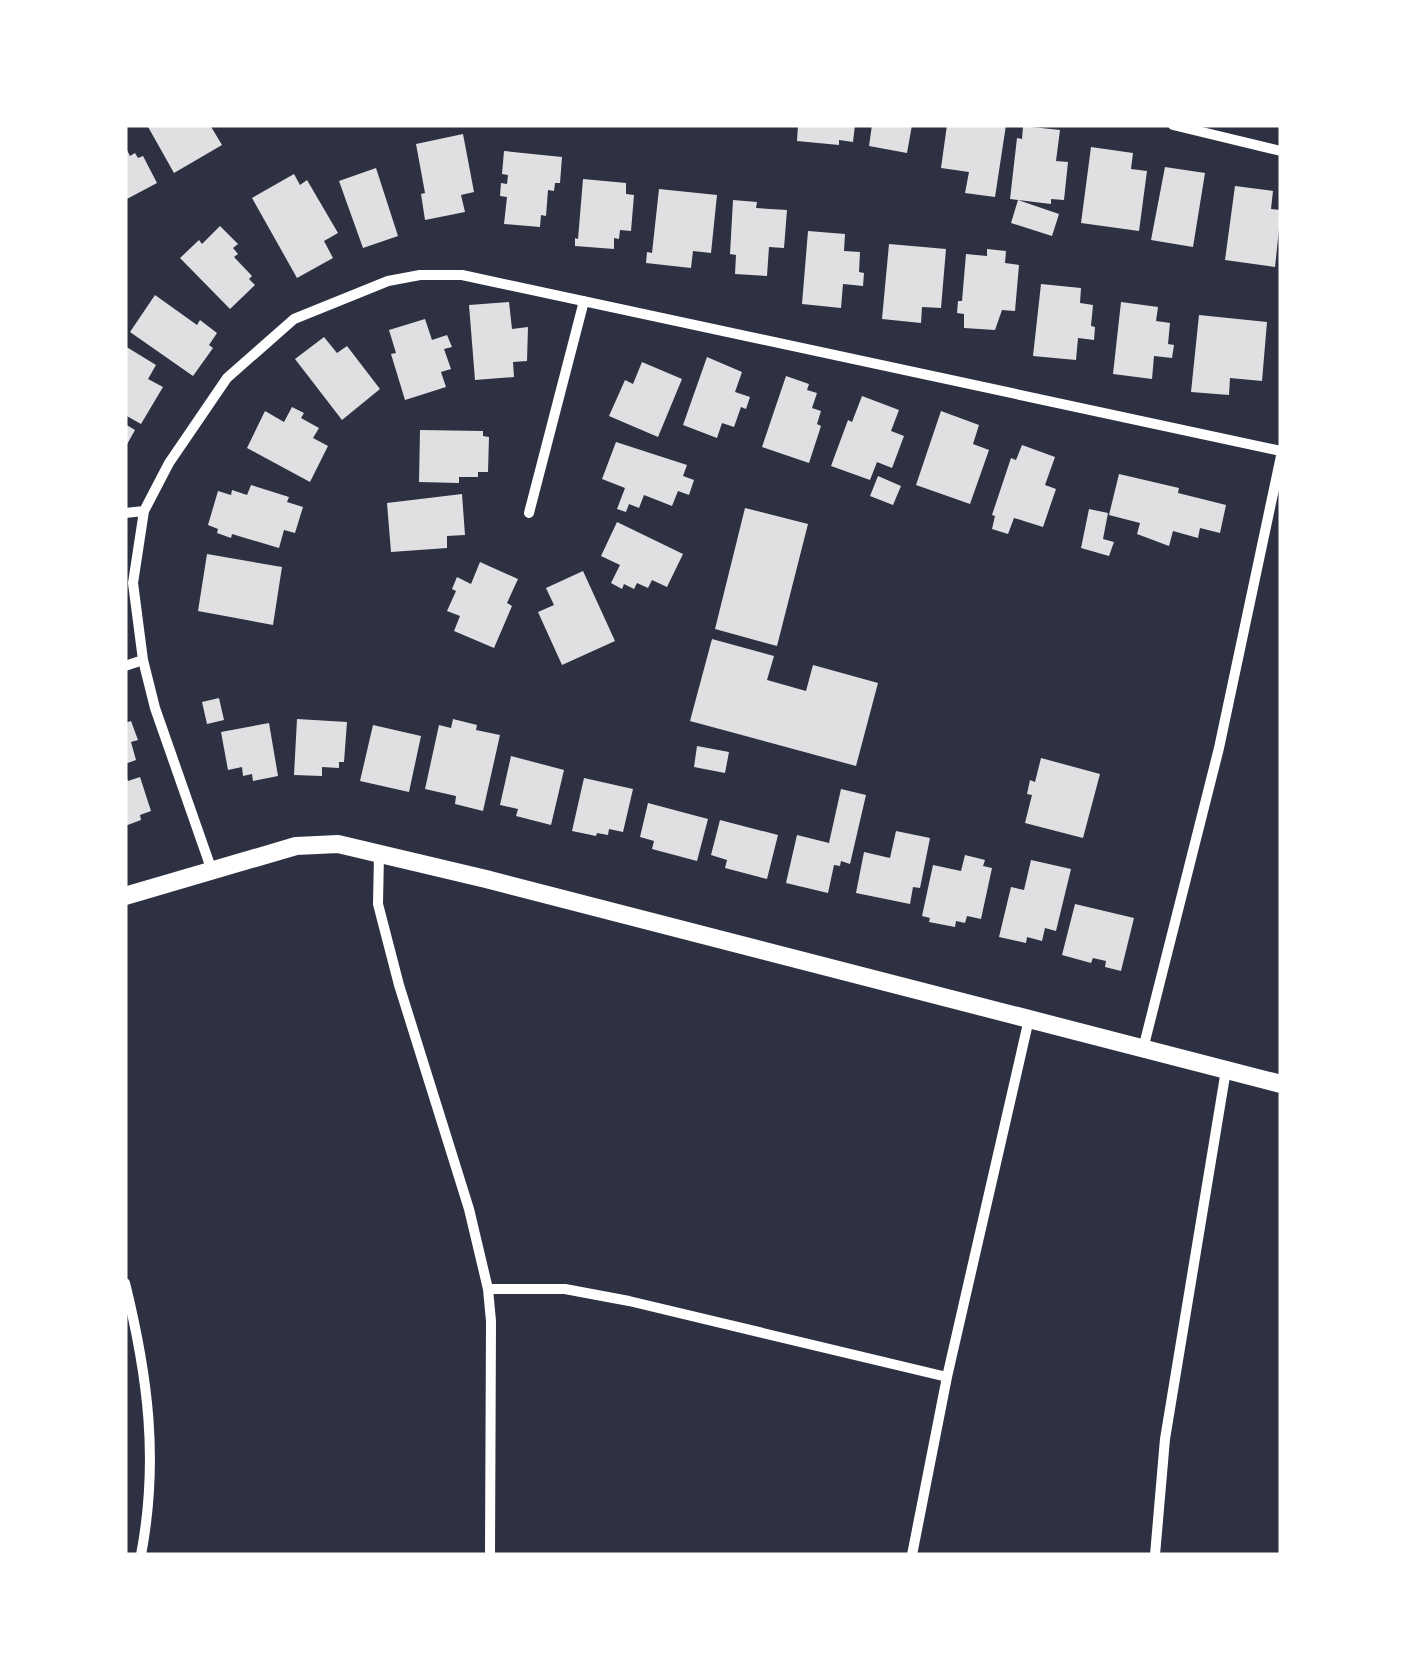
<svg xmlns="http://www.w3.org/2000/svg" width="1406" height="1680" viewBox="0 0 1406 1680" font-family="Cabin,sans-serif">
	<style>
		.building { fill: #e0e0e3 }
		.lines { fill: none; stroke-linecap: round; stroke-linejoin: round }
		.minor { stroke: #fff; stroke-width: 10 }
		.tertiary { stroke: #fff; stroke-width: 18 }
	</style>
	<rect width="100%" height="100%" fill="#2d3142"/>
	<path class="building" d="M147,125H210L222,145L174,173Z
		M798,125H855L853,142L839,140V145L797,141Z
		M872,125H912L907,153L869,146Z
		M947,125H1006L995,197L965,193L969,172L941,168Z
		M1023,126L1060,130L1056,161L1068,162L1064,200L1051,199V204L1010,199L1017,138L1022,139Z
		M463,134L474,192L461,195L465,212L425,220L421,194L425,193L416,144Z
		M125,146L130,156L135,153L138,158L143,156L157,183L125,200Z
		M1091,147L1133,153L1131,169L1147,171L1139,231L1081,223Z
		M504,151L562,157L560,183H555L554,191L548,190L546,216L541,215L540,227L504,224L507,197L500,196L501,183L507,184L508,175L502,174Z
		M1165,167L1205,173L1193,247L1151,240Z
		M376,168L398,236L363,248L339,181Z
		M294,174L300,185L307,180L338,233L324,241L333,258L297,278L252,198Z
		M583,179L626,183V194L634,195L631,231L620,230L619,239L614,238V249L575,246V238L578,239Z
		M1235,186L1273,191L1271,209L1281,210L1275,267L1225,260Z
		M659,189L717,195L711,253L693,251L691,268L646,263L647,252L652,253Z
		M733,200L757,202L756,208L787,210L784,248L769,247L767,276L735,274L736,255L730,254Z
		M1018,200L1059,214L1052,236L1011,223Z
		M220,226L238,244L233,248L238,254L234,257L252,276L249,279L255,285L230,309L180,258L199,240L202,244Z
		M808,231L845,234L844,251L860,252L859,272L864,273L863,286L843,284L841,308L802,304Z
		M889,244L946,249L941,308L922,307L921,323L882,319Z
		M987,249L1006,251L1005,263L1019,265L1015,311L1002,310L995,330L964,328V314L957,313L958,301H962L966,254L987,256Z
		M1041,284L1081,288L1080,303L1093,305L1091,326L1095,327L1094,340L1078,338L1076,360L1033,356Z
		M155,295L197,325L200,320L217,333L209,345L213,348L193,376L130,332Z
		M509,302L512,329L528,327L527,361L513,362L514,377L475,380L469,305Z
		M1121,302L1158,307L1156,321L1170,323L1168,344L1174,345L1172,358L1154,356L1152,379L1113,374Z
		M1199,315L1267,322L1262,381L1230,378L1229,395L1191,392Z
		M425,319L432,340L447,335L452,347L444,349L451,369L441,372L446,387L405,400L391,354L396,353L389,330Z
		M324,337L337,353L347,346L380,389L342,420L295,359Z
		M125,346L156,365L148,379L163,387L141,424L125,415Z
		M707,357L742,372L735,392L750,397L746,409L741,407L734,427L722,423L717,438L683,425Z
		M642,362L682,379L658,437L609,416L625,380L633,384Z
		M786,376L809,384L807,390L817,393L812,408L821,411L817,424L821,426L809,463L762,447Z
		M862,396L899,410L891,431L904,436L892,468L877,462L870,480L831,466L848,420L852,422Z
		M292,407L304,413L301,418L319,428L313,438L328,446L310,482L247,448L265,411L284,422Z
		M941,411L979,425L973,444L989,450L970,504L916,485Z
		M125,424L135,430L125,448Z
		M420,430L483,431V436L489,437L488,472H478V477H459V483L419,482Z
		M616,442L687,465L683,476L694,480L689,495L678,491L672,506L644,495L639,508L629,504L626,512L617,509L625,488L602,479Z
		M1022,445L1055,457L1045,485L1056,489L1043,527L1014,518L1008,534L992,529L995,516L992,515L1011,458L1016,460Z
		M1119,474L1179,488L1178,493L1226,505L1220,533L1200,528L1198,538L1173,531L1169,546L1137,534L1140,523L1109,515Z
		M878,476L901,486L893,505L870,496Z
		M251,485L289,497L287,502L303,507L295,533L284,530L279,548L232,534L231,538L217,533L218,529L208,525L218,491L231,495L232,490L247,495Z
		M462,494L465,535L447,536V548L391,552L387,503Z
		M745,508L808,524L777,646L715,629Z
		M1089,509L1108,513L1103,539L1114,542L1109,556L1081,548Z
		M617,522L683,554L667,587L652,580L648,588L637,583L634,589L624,584L622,589L611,583L620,565L601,556Z
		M207,554L282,567L273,625L198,611Z
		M480,562L518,579L507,603L512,606L494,648L454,631L460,616L447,611L456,591L452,589L457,577L471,584Z
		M583,571L615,641L562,665L538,612L554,605L546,588Z
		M712,639L774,656L767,680L806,691L813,665L878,683L856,766L690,721Z
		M219,698L224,720L207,724L202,702Z
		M297,719L347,722L344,762H339V768L322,767V776L294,775Z
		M453,719L477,725L476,730L500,735L483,811L455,804L456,796L425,789L439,725L451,728Z
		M131,721L138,740L131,742L136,760L125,764V723Z
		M269,723L278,776L253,781L252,774L243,776L242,767L228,770L221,732Z
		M373,725L421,736L409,792L360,781Z
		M697,746L729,752L725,773L694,767Z
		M511,756L564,770L551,825L516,816L518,809L500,805Z
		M1041,758L1100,774L1083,838L1025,823L1032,795L1027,794L1030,780L1035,782Z
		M125,773L128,781L140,777L151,811L140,815L141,820L125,826Z
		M584,778L633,789L623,832L609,829L608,835L597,833L596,836L572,831Z
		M841,789L866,795L850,864L841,861L840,866L834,865L828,893L786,883L797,835L829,843Z
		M648,803L708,819L697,861L652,849L654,841L640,837Z
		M720,820L778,835L767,879L725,868L727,860L711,855Z
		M896,831L930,838L920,888L913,887L910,904L856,893L864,852L890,858Z
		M965,855L985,860L983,866L992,868L981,919L967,916L965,923L956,921L955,927L929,922L930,918L922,916L933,865L961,871Z
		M1031,860L1071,869L1056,931L1045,928L1042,941L1027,937L1026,943L999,937L1011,887L1024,890Z
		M1075,904L1134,918L1121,971L1105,967L1106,961L1093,958L1091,963L1062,955Z"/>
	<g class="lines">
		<path class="minor" d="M1173,125L1281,151
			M125,513L144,511
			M529,513L584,301
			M125,666L143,660
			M379,854L378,904L399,985L469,1209L488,1289L491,1321L490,1555
			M211,868L155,708L143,660L133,583L144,511L169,463L227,378L294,319L388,281L420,275H462L1281,451
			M1143,1049L1219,748L1281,456
			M125,1283C148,1376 159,1460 141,1555
			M488,1289H565L629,1301L947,1377
			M912,1555L947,1377L1029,1019
			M1155,1555L1165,1439L1226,1070"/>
		<path class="tertiary" d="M125,896L296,846L338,844L486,879L1281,1084"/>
	</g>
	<rect width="1406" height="1680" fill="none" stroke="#ffffff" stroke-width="255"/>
</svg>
